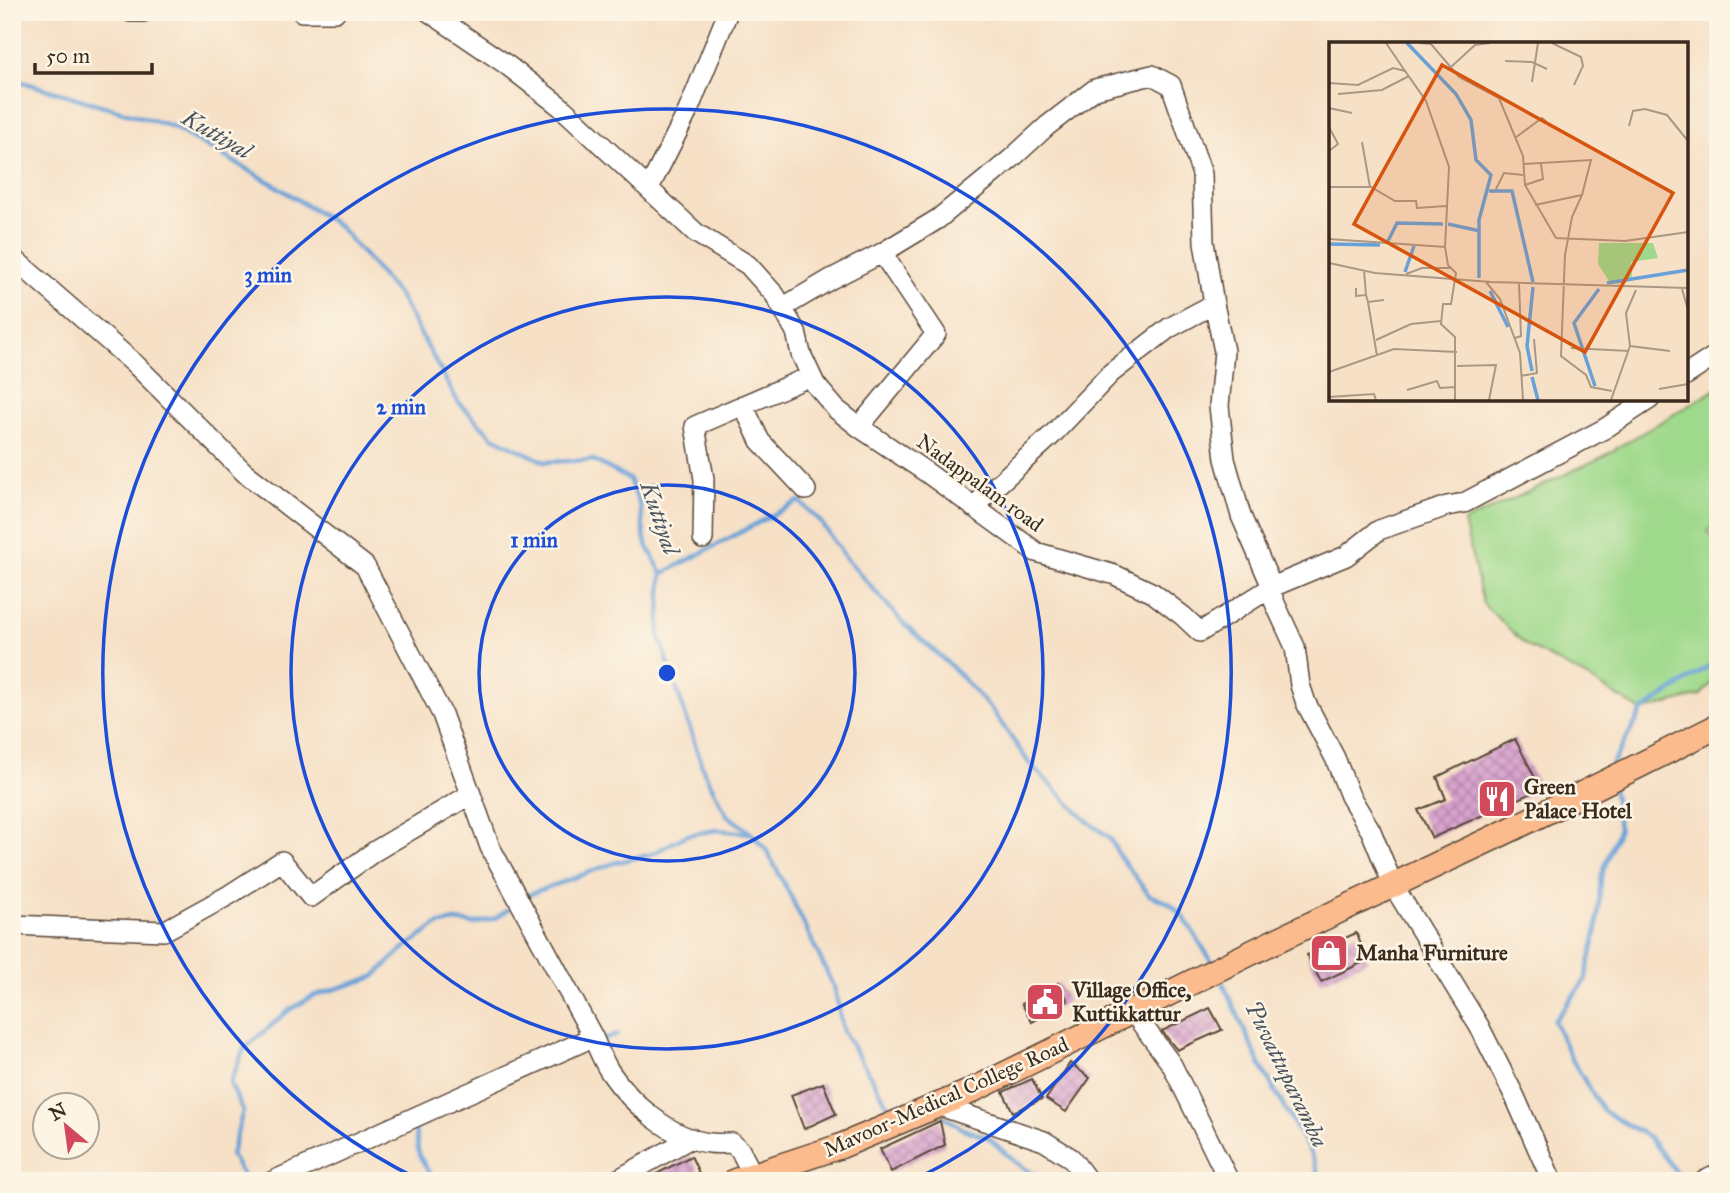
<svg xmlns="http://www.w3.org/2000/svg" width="1730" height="1193" viewBox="0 0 1730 1193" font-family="'IM FELL Great Primer',serif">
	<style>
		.grass { fill: #9fd98b; stroke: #6d8254; stroke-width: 2 }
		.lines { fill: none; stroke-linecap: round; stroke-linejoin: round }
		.stream { stroke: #68a1d7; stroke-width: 4.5 }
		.building { fill: url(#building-cross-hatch) }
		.minor-casing { stroke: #574537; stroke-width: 22 }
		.major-casing { stroke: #574537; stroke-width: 27 }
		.minor { stroke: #fff; stroke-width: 19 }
		.major { stroke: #fbbb8c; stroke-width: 24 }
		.ring { fill: none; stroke: #1d4ed8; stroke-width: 3.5 }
		.labels { text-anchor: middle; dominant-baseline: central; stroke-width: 5; stroke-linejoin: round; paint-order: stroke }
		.street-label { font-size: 21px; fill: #3b2a1e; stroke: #fcf5e5 }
		.poi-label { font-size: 21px; font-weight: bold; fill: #3b2a1e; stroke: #fcf5e5; text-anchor: start }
		.water-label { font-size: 23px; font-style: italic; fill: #4b545f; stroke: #fcf5e5 }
		.inset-river { fill: none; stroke: #68a1d7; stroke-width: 3.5 }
		.inset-road { fill: none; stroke: #ab9783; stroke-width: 2 }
		.view { fill: #d7540e; fill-opacity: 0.15; stroke: #d7540e; stroke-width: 3.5 }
		.inset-edge { fill: none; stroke: #3b2a1e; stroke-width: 3.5 }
		.centre { fill: #1d4ed8; stroke: #fcf5e5; stroke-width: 3.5 }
		.ring-label { font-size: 21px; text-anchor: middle; font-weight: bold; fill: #1d4ed8; stroke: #fcf5e5; stroke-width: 5; stroke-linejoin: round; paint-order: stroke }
	</style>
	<defs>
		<pattern id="building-cross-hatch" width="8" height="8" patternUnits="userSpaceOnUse" patternTransform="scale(1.75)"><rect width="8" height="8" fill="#d8a2cd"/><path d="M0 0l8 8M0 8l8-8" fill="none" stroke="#b084a6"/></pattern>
	</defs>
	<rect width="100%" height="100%" fill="#fcf5e5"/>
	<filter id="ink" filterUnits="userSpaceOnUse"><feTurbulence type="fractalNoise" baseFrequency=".0143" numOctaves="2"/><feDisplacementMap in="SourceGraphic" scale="14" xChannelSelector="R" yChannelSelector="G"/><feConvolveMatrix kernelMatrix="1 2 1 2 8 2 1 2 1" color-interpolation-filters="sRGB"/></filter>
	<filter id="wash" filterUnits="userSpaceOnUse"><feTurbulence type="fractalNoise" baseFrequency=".00686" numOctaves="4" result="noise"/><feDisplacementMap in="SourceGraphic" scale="28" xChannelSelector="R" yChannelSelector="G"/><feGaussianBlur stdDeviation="1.57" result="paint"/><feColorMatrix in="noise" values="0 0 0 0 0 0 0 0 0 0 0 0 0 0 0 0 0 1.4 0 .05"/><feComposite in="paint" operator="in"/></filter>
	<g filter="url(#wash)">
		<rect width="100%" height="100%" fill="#f6e0c6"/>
		<path class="grass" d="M1718,388V523L1708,531L1718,545V675L1701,695L1642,711L1583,675L1526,645L1483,604L1464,522L1600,458Z"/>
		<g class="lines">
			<path class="stream" d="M12,79L171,126L273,184L339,226L400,297L458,402L493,437L545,462L593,460L629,479L640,505L645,541L662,574L659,635L704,772L727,815L751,833L767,851L791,897L835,989L843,1031L891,1110
				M662,574L799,501L820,521L845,557L904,624L952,667L992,710L1029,763L1086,820L1110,838L1120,857L1149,895L1169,903L1183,916L1212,962
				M1608,771L1642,711L1718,660
				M1613,787L1619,828L1601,877L1597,929L1585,981L1554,1021L1571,1058L1603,1111L1649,1137L1683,1181
				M530,894L614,863L652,854L687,835L717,830L748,833
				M1223,983L1261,1066L1310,1152L1321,1181
				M603,1039L617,1035
				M945,1117L963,1129L989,1138L1015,1162L1044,1181
				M426,1122L415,1129L419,1155L434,1181
				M246,1181L231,1155L243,1111L230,1083L244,1049L288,1011L313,996L374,977L402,950L437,925L456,921L474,924L496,918L509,909"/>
		</g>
		<g id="blocks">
			<path class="building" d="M1515,739L1541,789L1432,838L1418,810L1446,799L1437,777Z
				M1356,933L1368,960L1321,982L1307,955Z
				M1058,983L1068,1001L1032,1022L1022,1004Z
				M1210,1008L1222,1030L1177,1050L1162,1031Z
				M1070,1063L1090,1078L1066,1112L1046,1099Z
				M1032,1079L1042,1099L1013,1112L1003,1092Z
				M823,1083L836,1114L804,1129L791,1095Z
				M940,1121L945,1145L891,1172L880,1149Z
				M691,1156L699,1173L683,1181H643Z"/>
		</g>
	</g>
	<g filter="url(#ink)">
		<use href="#blocks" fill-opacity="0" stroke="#574537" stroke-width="2"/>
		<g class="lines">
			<g class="minor-casing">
				<path id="minor" d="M131,12H143
					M302,12H335
					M429,12L507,65L561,107L696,233L748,265L775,295L796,332L801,354L815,384L836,409L859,427L926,472L1036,552L1115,575L1153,593L1183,616L1200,632L1272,587L1346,556L1379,530L1447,506L1464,503L1604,429L1650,399
					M649,188L688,111L728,12
					M12,257L135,364L244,472L365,566L442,714L490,847L593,1037L273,1181
					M782,308L831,279L882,253L938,219L1011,159L1047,126L1095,89L1152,75L1171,85L1202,174L1204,242L1214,304
					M1686,375L1718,354
					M743,405L760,441L806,490
					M859,427L936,334L882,253
					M973,507L1052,435L1111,373L1169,328L1214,304L1224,351L1219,406L1225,459L1241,516L1272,587L1273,599L1295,647L1300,685L1306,703L1335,758L1350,796L1371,831L1393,885L1479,1026L1515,1097L1552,1181
					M703,539L704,479L695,426L811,376
					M12,925L164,931L229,895L282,861L311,897L375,851L471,794
					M1133,1012L1172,1065L1229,1181
					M593,1037C598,1049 603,1061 610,1072C631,1103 671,1139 710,1143C717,1144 725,1143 732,1143L740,1150L756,1181
					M937,1105L1044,1141L1071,1158L1088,1181
					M615,1181L691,1138
					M1704,1181L1718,1174"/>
			</g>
			<g class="major-casing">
				<path id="major" d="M735,1181L841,1146L967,1093L1271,943L1514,828L1718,726"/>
			</g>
			<use href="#minor" class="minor"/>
			<use href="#major" class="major"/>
		</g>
	</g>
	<g class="ring">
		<circle cx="667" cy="673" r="188"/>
		<circle cx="667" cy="673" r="376"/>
		<path d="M420 1180A564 564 0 1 1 914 1180"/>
	</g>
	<defs>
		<g id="restaurant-square" transform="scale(2.0125)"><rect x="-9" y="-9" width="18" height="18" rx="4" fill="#d1495b" stroke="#fcf5e5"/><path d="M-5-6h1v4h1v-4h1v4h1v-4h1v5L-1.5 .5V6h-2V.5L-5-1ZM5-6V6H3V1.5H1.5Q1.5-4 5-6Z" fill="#fff"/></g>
		<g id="shop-square" transform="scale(2.0125)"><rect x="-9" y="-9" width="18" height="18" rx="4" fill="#d1495b" stroke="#fcf5e5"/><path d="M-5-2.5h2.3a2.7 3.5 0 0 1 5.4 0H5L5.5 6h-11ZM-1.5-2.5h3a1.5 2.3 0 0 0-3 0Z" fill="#fff"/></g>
		<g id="civic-square" transform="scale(2.0125)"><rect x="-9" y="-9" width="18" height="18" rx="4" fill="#d1495b" stroke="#fcf5e5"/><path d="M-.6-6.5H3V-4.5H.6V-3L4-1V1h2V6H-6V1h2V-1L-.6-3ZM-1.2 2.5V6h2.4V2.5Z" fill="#fff"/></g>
	</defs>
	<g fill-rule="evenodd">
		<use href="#restaurant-square" x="1497" y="799"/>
		<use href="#shop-square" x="1329" y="953"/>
		<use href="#civic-square" x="1045" y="1002"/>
	</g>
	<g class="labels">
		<g class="street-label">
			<text transform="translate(980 483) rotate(36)">Nadappalam road</text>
			<text transform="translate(946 1097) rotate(-24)">Mavoor-Medical College Road</text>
		</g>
		<g class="poi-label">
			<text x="1524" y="787">Green<tspan x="1524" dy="24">Palace Hotel</tspan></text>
			<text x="1356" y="953">Manha Furniture</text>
			<text x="1072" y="990">Village Office,<tspan x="1072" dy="24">Kuttikkattur</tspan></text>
		</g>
		<g class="water-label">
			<text transform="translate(217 134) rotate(30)">Kuttiyal</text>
			<text transform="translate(660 518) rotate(71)">Kuttiyal</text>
			<text transform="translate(1287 1074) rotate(64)">Puvattuparamba</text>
		</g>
	</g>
	<g transform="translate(1329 42)">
		<rect width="359" height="359" fill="#f6e0c6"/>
		<path d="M270,201H324L329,216L302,220L303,236L289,242L280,239L269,222Z" fill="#9fd98b"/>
		<path class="inset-river" d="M78,1L127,52L142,78L147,118L162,133L150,178V236M160,149H183L204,240M119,182L151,189M59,199L68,181L114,182M0,202L51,203M76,230L85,204M278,241L359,228M161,249L179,285M203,329L198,304L204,245M203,335L209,358M266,344L245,281L270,247"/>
		<path class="inset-road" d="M57,1L76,29M91,1L102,2L130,35L170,56L194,114L196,143L227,196L296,199L359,190M223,1L252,15L254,24L245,43M176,19L203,20L218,27M122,25L146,3L161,1M203,40L209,1M0,41L29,43L64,26L76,29L97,59L120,125L116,205L0,197M9,52L53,48L80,34M0,66L23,71M300,84L304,69L316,67L338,73L359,99M0,85L9,102L0,109M186,96L213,76L217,79M33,100L41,145M195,122L262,118L253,153M196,143L214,137L212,122M0,145H42L66,159H87L88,166L117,164M167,147L175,131L194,133M206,163L253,153L243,175L236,213L232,314L257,333L262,345L283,349M116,205L119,223L127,231L122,262H114L112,282L126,295V358M0,221L46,231L162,240L359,246M35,228L37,253M77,232L93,226H121M157,240L171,257L191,311L194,358M27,246V254L37,253L39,260L55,258M353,247L359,268M39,260L48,314M186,296L192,294L190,242M47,298L82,282L112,279M301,304L341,309M242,306L300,309M128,324L167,323L160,358M0,330L65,307L128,310M192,334L208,331L205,297M330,347L359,342M78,348L108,339L111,346L126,345M0,355L45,352L47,358M282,358L301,304L297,271L307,248"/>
		<path class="view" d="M113,23L344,151L256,310L25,182Z"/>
		<rect width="359" height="359" class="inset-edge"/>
	</g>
	<circle cx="667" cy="673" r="10" class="centre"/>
	<g class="ring-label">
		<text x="268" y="282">3 min</text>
		<text x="401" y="414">2 min</text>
		<text x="534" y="547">1 min</text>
	</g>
	<rect width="1730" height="1193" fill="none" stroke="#fcf5e5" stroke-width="42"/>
	<g transform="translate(66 1126) rotate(331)"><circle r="33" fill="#fcf5e5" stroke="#afa495" stroke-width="2"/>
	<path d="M0-5L12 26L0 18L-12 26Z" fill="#d1495b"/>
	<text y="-10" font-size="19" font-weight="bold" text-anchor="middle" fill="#3b2a1e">N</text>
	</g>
	<path d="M35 63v10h117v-10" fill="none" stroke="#3b2a1e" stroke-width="3.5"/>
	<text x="46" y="63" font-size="21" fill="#3b2a1e" stroke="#fcf5e5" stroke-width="5" paint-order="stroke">50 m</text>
</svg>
